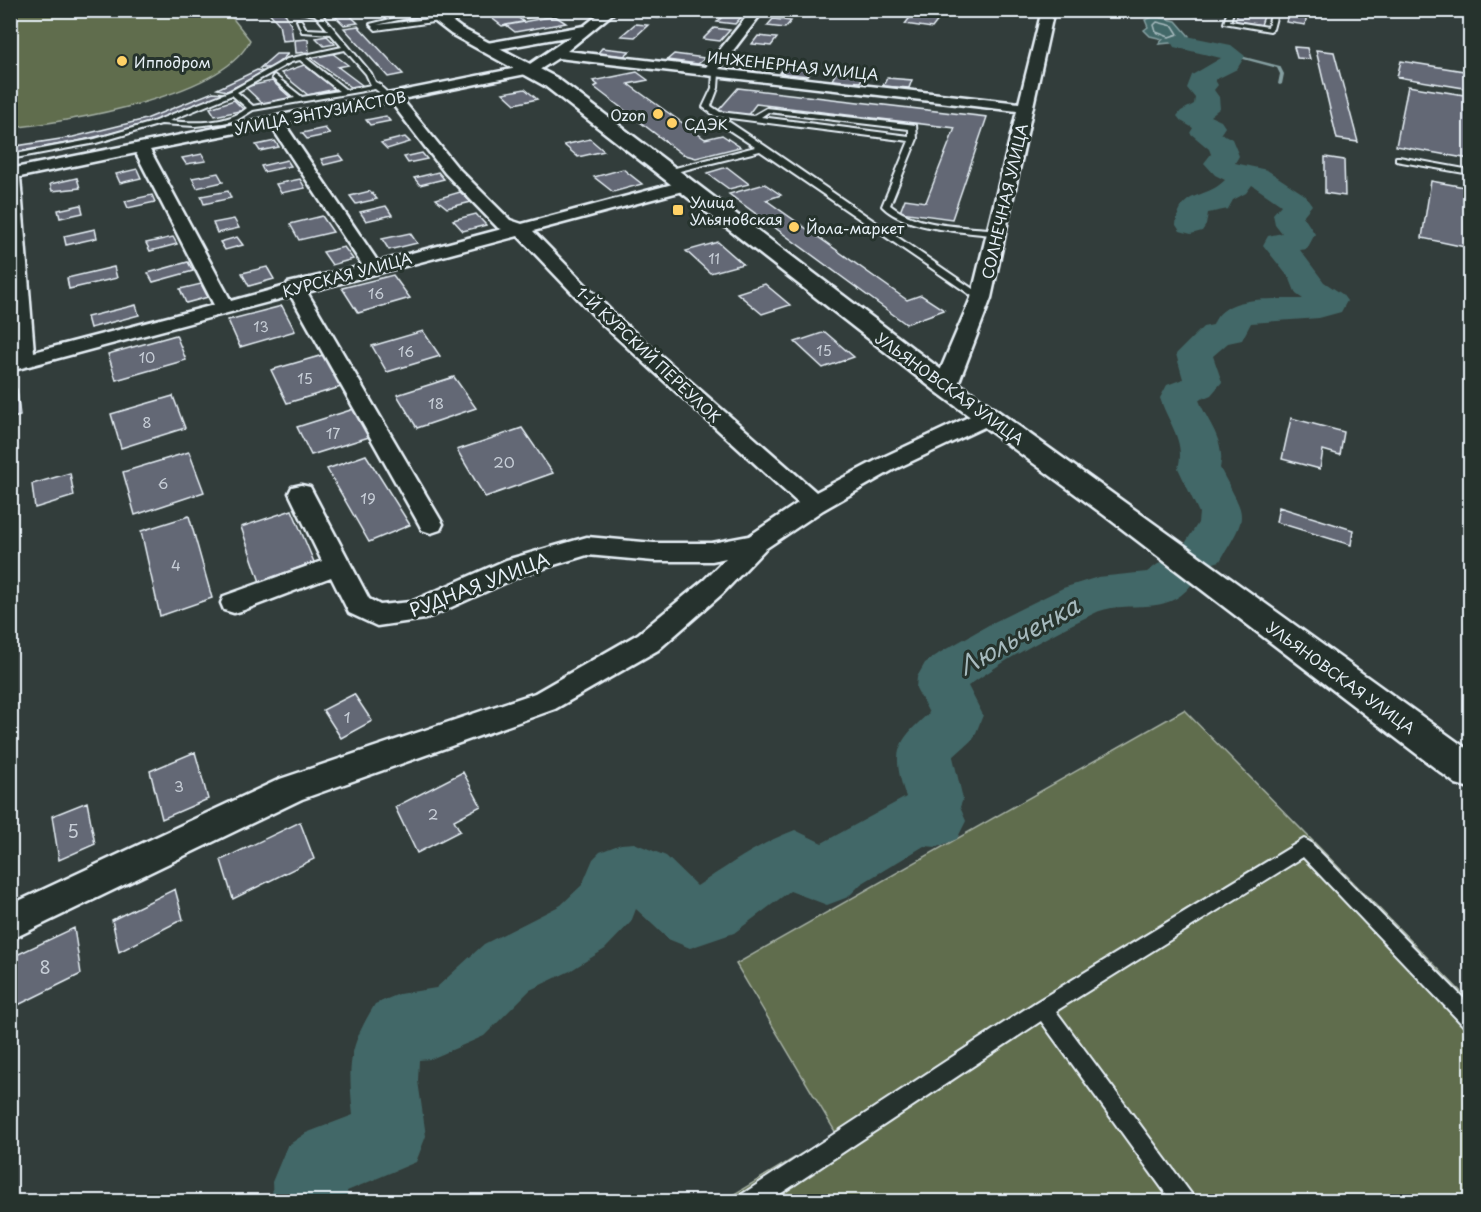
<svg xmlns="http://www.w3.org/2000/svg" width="1481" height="1212" viewBox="0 0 1481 1212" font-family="'Playpen Sans',sans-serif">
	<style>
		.green { fill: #606d4e; stroke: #a4afa3; stroke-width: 1.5 }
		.water { fill: #436867; stroke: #859fa1; stroke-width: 1.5 }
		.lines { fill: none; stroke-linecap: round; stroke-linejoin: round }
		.shore { stroke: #a6babe; stroke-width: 1.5 }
		.stream { fill: #859fa1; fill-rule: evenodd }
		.river { fill: #436867; fill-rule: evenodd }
		.building { fill: #636774; stroke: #e8f1f8; stroke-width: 1.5 }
		.lane-casing { stroke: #e8f1f8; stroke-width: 4 }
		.street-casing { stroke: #e8f1f8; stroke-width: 5 }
		.secondary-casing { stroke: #e8f1f8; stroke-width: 5 }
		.lane { fill: #26332d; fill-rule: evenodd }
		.street { fill: #26332d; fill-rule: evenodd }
		.secondary { fill: #26332d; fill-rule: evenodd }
		.poi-dot { fill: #ffd166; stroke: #26332d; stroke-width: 2 }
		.labels { text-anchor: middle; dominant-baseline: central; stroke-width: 6; stroke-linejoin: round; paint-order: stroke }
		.far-number-label { font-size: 14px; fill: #c7ced7 }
		.far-poi-label { font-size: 15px; fill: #e8f1f8; stroke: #26332d; text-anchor: start }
		.far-street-label { font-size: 15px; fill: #e8f1f8; stroke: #26332d }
		.number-label { font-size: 15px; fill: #c7ced7 }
		.street-label { font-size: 18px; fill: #e8f1f8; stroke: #26332d }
		.near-number-label { font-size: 18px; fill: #c7ced7 }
		.near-water-label { font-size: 24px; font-style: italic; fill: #a6babe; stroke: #26332d }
	</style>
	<rect width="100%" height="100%" fill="#323d3b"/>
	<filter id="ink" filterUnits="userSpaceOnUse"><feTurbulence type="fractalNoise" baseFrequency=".0167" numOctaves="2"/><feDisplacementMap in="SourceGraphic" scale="12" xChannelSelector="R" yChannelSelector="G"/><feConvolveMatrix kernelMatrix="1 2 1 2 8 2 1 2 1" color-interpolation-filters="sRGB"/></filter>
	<g filter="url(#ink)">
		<path class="green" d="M11,10L227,11L250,40C225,96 68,122 11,128Z
			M1184,710L1470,1001V1201L721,1202L836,1133L736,964Z"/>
		<path class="water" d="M1154,16L1176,21L1189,36L1181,39L1180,42L1159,44L1163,39L1150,36L1144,30L1148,27L1145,20Z"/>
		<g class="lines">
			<path class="shore" d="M1157,22L1173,26L1178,34L1169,37L1156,32L1154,25Z"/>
			<path class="stream" d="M1233,54L1280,66L1284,74L1282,84L1280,85L1278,84L1280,74L1277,68L1232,56Z"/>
			<path class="river" d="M1182,35L1231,45L1245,56L1237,69L1215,80L1218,85L1214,90L1219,97L1220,108L1210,116L1221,121L1225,127L1221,133L1232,139L1239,156L1235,163L1267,170L1305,195L1312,205L1303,216L1315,234L1307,249L1300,250L1324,282L1342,294L1347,301L1341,312L1319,318L1251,323L1242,340L1228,343L1213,356L1222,382L1211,395L1199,400C1208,424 1226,440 1220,468C1246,519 1250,511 1220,561L1204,566L1188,561L1181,550L1198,523L1199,513L1178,468C1186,441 1168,423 1160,398L1167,385L1183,379L1176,354L1203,327L1213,325C1224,293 1276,300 1303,299L1296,294L1290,279L1263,245L1268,236L1282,233L1275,224L1273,214L1281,205L1252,185L1246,193L1233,200L1228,209L1208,213L1206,225L1202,231L1191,234L1180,231L1176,225C1181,188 1204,201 1225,180L1215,175L1204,163L1211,154L1209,149L1190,133L1193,128L1181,121L1177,116L1181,111L1194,104L1195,98L1187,88L1192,75L1221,58L1174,47L1171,42L1174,37Z
				M1174,559L1190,564L1197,576C1171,622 1130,597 1095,613C1051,634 1007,658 968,686L983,715L974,738L953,757L963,799L960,807L966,821L957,839L937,847L924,846L861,884L848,897L827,905L790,891L734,933L690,948L668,939L636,909L631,922L605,949L570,971L530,990L484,1036L431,1059L419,1060L418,1081L426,1136L416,1162L347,1191L349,1202H273L272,1182L287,1146L306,1133L353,1115C348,1064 348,1049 375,1004L399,994L436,988L484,944L561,905L582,885L593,859L600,852L621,844L634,843L666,856L697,886C729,865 758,844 795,830L822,843L906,797C891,753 896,742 929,713L916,688L917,677L925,663L941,652L992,623L1063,588L1098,577L1147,572L1158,564Z"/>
		</g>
		<path class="building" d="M267,10H282L286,15L291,25L293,40L282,41L279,24Z
			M329,10H344L358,23L344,25Z
			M481,10H508L524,22L502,26Z
			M646,10H666L659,18L640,16Z
			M1239,10H1266L1261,25L1235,21Z
			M1290,10H1308L1305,25L1286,22Z
			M1445,10H1470V18Z
			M915,11L942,15L932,28L905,24Z
			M727,12L745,13L735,24L717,22Z
			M555,16L566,23L515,32L506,25Z
			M773,19L791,21L785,28L767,26Z
			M635,24L648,25L635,37L621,36Z
			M358,26L403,74L388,77L344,28Z
			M714,28L730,30L720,41L703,39Z
			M327,36L335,44L324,46L316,38Z
			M758,36L777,38L771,46L752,44Z
			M308,39L309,52L296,53L295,40Z
			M1294,47L1307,48L1310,59L1297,58Z
			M602,48L630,51L624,56L597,54Z
			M1316,50L1334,52L1358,142L1337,139Z
			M332,53L348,65L338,67L362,85L351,87L311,58Z
			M276,54H288L272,68H260Z
			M674,54L705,58L698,64L667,60Z
			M1401,61L1470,72V89L1397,77Z
			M735,64L759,66L755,71L731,69Z
			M304,65L335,89L308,95L281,73Z
			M785,66L813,69L808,76L780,73Z
			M257,70L265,72L227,91L217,89Z
			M837,71L865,74L860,82L832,80Z
			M637,72L648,80L628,84L705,139L722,135L740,147L696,158L682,154L594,87L598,85L593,81Z
			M887,78L912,80L909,88L883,86Z
			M272,81L291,98L263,104L245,87Z
			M1408,86L1470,96V159L1396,146Z
			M738,88L987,117L952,219L900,212L905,199L926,202L955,128L756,104L747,116L717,112Z
			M525,89L537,99L515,104L503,93Z
			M213,92L224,93L183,112L142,126L78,141L10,153V147L73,137L146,119Z
			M234,100L244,110L215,116L210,108Z
			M386,116L390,121L370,125L366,120Z
			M325,128L330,134L307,139L302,133Z
			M405,137L410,142L387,149L381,143Z
			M590,139L604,151L578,157L564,145Z
			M275,141L279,147L260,151L256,145Z
			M422,153L427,159L408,163L404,157Z
			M202,154L206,161L186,164L182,158Z
			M340,155L344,160L324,165L321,159Z
			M1325,157L1344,160L1345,196L1325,193Z
			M287,160L291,166L264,172L261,166Z
			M727,167L749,184L729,189L707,173Z
			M137,169L141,178L120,183L116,174Z
			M623,169L642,184L613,192L594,177Z
			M438,172L444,179L420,185L414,178Z
			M218,173L223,182L197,188L192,178Z
			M77,178L80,188L52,191L50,184Z
			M300,179L305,188L281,193L276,184Z
			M1431,181L1470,188V248L1422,238Z
			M765,184L781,195L766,200L907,300L921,295L944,310L906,324L729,194Z
			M228,191L231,198L204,204L201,196Z
			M370,191L377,199L356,204L350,196Z
			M460,192L471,202L447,208L436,199Z
			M152,195L155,202L128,208L125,201Z
			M81,205L83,213L60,218L58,210Z
			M386,206L392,215L366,221L360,212Z
			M476,214L486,225L463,231L453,220Z
			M322,216L333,232L299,240L290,224Z
			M234,219L239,228L217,233L213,223Z
			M95,229L97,238L66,245L64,236Z
			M410,233L417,243L389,250L382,239Z
			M173,237L177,244L150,251L146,243Z
			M237,237L243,245L225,250L220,242Z
			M718,242L743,264L710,273L686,251Z
			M344,247L353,259L332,265L323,252Z
			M188,262L193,271L153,282L148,273Z
			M114,267L117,278L69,289L67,278Z
			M267,267L274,279L249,286L242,273Z
			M393,275L410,298L358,313L342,288Z
			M201,284L208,297L186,303L180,289Z
			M765,284L790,305L762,314L737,293Z
			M136,305L139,315L90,328L87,317Z
			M282,306L295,331L240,347L228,320Z
			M423,331L440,356L387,372L372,346Z
			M825,332L854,357L823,368L795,342Z
			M176,335L186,360L116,380L108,354Z
			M323,355L341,387L287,403L271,370Z
			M454,377L476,408L417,428L397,395Z
			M17,389L20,416L10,419V390Z
			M173,396L185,428L121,448L111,414Z
			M354,409L369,437L311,455L297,427Z
			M1291,418L1344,432L1340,455L1323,450L1320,469L1282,459Z
			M522,428L553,473L485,497L457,450Z
			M189,452L204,492L135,515L123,472Z
			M366,455L410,525L369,542L327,469Z
			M70,473L74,496L35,508L32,484Z
			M1279,507L1353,530L1351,545L1276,522Z
			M292,510L314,562L260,582L241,527Z
			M189,516L212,598L160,616L141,531Z
			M354,694L372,721L341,738L323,710Z
			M195,752L208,799L162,819L150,771Z
			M463,772L481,806L454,820L460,831L417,853L395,807Z
			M87,802L95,844L59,860L52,816Z
			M300,822L314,859L233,899L221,860Z
			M175,889L183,919L119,952L112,920Z
			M74,928L81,974L10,1009V958Z"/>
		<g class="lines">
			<g class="lane-casing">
				<path id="lane" d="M288,10L313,12L311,10H318L371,73L375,82L381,85V87L392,97V99H388L375,89L253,110L237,120L223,123L195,126L161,124L96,143L10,159V155L95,139L150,123L231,91L287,59L342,47L331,34L302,32L297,20H301L306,29L328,30L315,15ZM345,50L366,74L371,85L346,90L306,58ZM300,60L339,91L302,97L274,75L272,78L295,98L253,106L237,92L291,62ZM232,95L247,108C227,125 193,123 169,121Z
					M428,10L432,12L377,25L438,18L440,21L376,30L370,24Z
					M517,10L527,13L555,10L526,17Z
					M1228,10H1234L1230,21L1268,27L1272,10H1278L1273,29L1270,31L1224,23Z
					M716,71L719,73L718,88L711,106L720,112L753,116L767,108L916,125L917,139L890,205C918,228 964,226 998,230L1002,233L998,236C965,231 906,231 882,206L909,141L715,116L703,107L712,88L713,73ZM768,112L909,129V136L761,117Z
					M723,122H729L765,146L986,298L978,300L760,151L664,175V171L755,147L723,126Z
					M1399,157L1470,170V174L1396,161V157Z
					M1304,839L1310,842L1470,1005V1027L1463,1025L1303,857L1056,1011L1192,1195L1195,1202H1172L1041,1021L768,1202H738L741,1195L1036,1002Z"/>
			</g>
			<g class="street-casing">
				<path id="street" d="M604,10H617L567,51L706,67L752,10H764L719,69L1019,103L1042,10H1054L991,298L955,392H939L936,387L940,371L971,298L1017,111L558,58L536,72L402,99L457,167L510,220L522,224L684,181L690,183L692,186L690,189L533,231L618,318L816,492L877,460L979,412H995L998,417L995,422L893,470L823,510L765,549L722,594L658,650L555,709L302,799L10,940V905L280,779L535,693L638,634L704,580L726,558L712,561H654L587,555L524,574L425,619L377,626L349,613L331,577L244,610L234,613L224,610L221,603L224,596L322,561L289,493L292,487L301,485L310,487L369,599L380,605L411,602L506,560L587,537L654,543H712L749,536L798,503L604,326L518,236L307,292L443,524L440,530L431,533L422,530L419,524L291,296L10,371V359L13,358L10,169L527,66L571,36L487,51L481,47L487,43L584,26ZM387,102L394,106L445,173L498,228L502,229L378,262L284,123ZM271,126L363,266L288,283L286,286L231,301L150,150ZM136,153L214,305L34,352L20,177Z"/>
			</g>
			<g class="secondary-casing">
				<path id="secondary" d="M420,10H437L461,28L557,78L956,381L1470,751V788L1456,784L1104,515L938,393L545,86L451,34Z"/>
			</g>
			<use href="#lane" class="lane"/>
			<use href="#street" class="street"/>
			<use href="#secondary" class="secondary"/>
		</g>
	</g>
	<g class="poi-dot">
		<circle cx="122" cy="61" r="6"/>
		<circle cx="658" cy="114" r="6"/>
		<circle cx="672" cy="123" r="6"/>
		<rect x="672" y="204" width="12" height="12" rx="3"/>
		<circle cx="794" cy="227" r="6"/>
	</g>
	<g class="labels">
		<g class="far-number-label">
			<text x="714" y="258">11</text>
			<text x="376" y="293">16</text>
			<text x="261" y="326">13</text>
			<text x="824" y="350">15</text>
			<text x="406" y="351">16</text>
			<text x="147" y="357">10</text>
			<text x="305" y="378">15</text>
		</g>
		<g class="far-poi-label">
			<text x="134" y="61">Ипподром</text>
			<text x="646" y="114" text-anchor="end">Ozon</text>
			<text x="684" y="123">СДЭК</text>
			<text x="690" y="201">Улица<tspan x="690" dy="17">Ульяновская</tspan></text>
			<text x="806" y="227">Йола-маркет</text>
		</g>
		<g class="far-street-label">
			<text transform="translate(793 65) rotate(6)">ИНЖЕНЕРНАЯ УЛИЦА</text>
			<text transform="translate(320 112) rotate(-11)">УЛИЦА ЭНТУЗИАСТОВ</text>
			<text transform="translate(1004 201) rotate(-77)">СОЛНЕЧНАЯ УЛИЦА</text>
			<text transform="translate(347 274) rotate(-15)">КУРСКАЯ УЛИЦА</text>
			<text transform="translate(649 354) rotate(43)">1-Й КУРСКИЙ ПЕРЕУЛОК</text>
			<text transform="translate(950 388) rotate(36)">УЛЬЯНОВСКАЯ УЛИЦА</text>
			<text transform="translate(1341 677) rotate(36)">УЛЬЯНОВСКАЯ УЛИЦА</text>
		</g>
		<g class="number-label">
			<text x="436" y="402">18</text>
			<text x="147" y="421">8</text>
			<text x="333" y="432">17</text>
			<text x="504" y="461">20</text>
			<text x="163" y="482">6</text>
			<text x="368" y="497">19</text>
			<text x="176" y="564">4</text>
			<text x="347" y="716">1</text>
			<text x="179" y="785">3</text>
			<text x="433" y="813">2</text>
		</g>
		<g class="street-label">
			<text transform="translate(479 584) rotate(-21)">РУДНАЯ УЛИЦА</text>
		</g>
		<g class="near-number-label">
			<text x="73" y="830">5</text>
			<text x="45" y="966">8</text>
		</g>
		<g class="near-water-label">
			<text transform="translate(1018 635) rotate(-29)">Люльченка</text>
		</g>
	</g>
	<rect width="1481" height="1212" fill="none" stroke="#26332d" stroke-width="36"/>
	<rect x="18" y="18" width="1445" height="1176" fill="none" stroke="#e8f1f8" stroke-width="2" filter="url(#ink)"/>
</svg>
